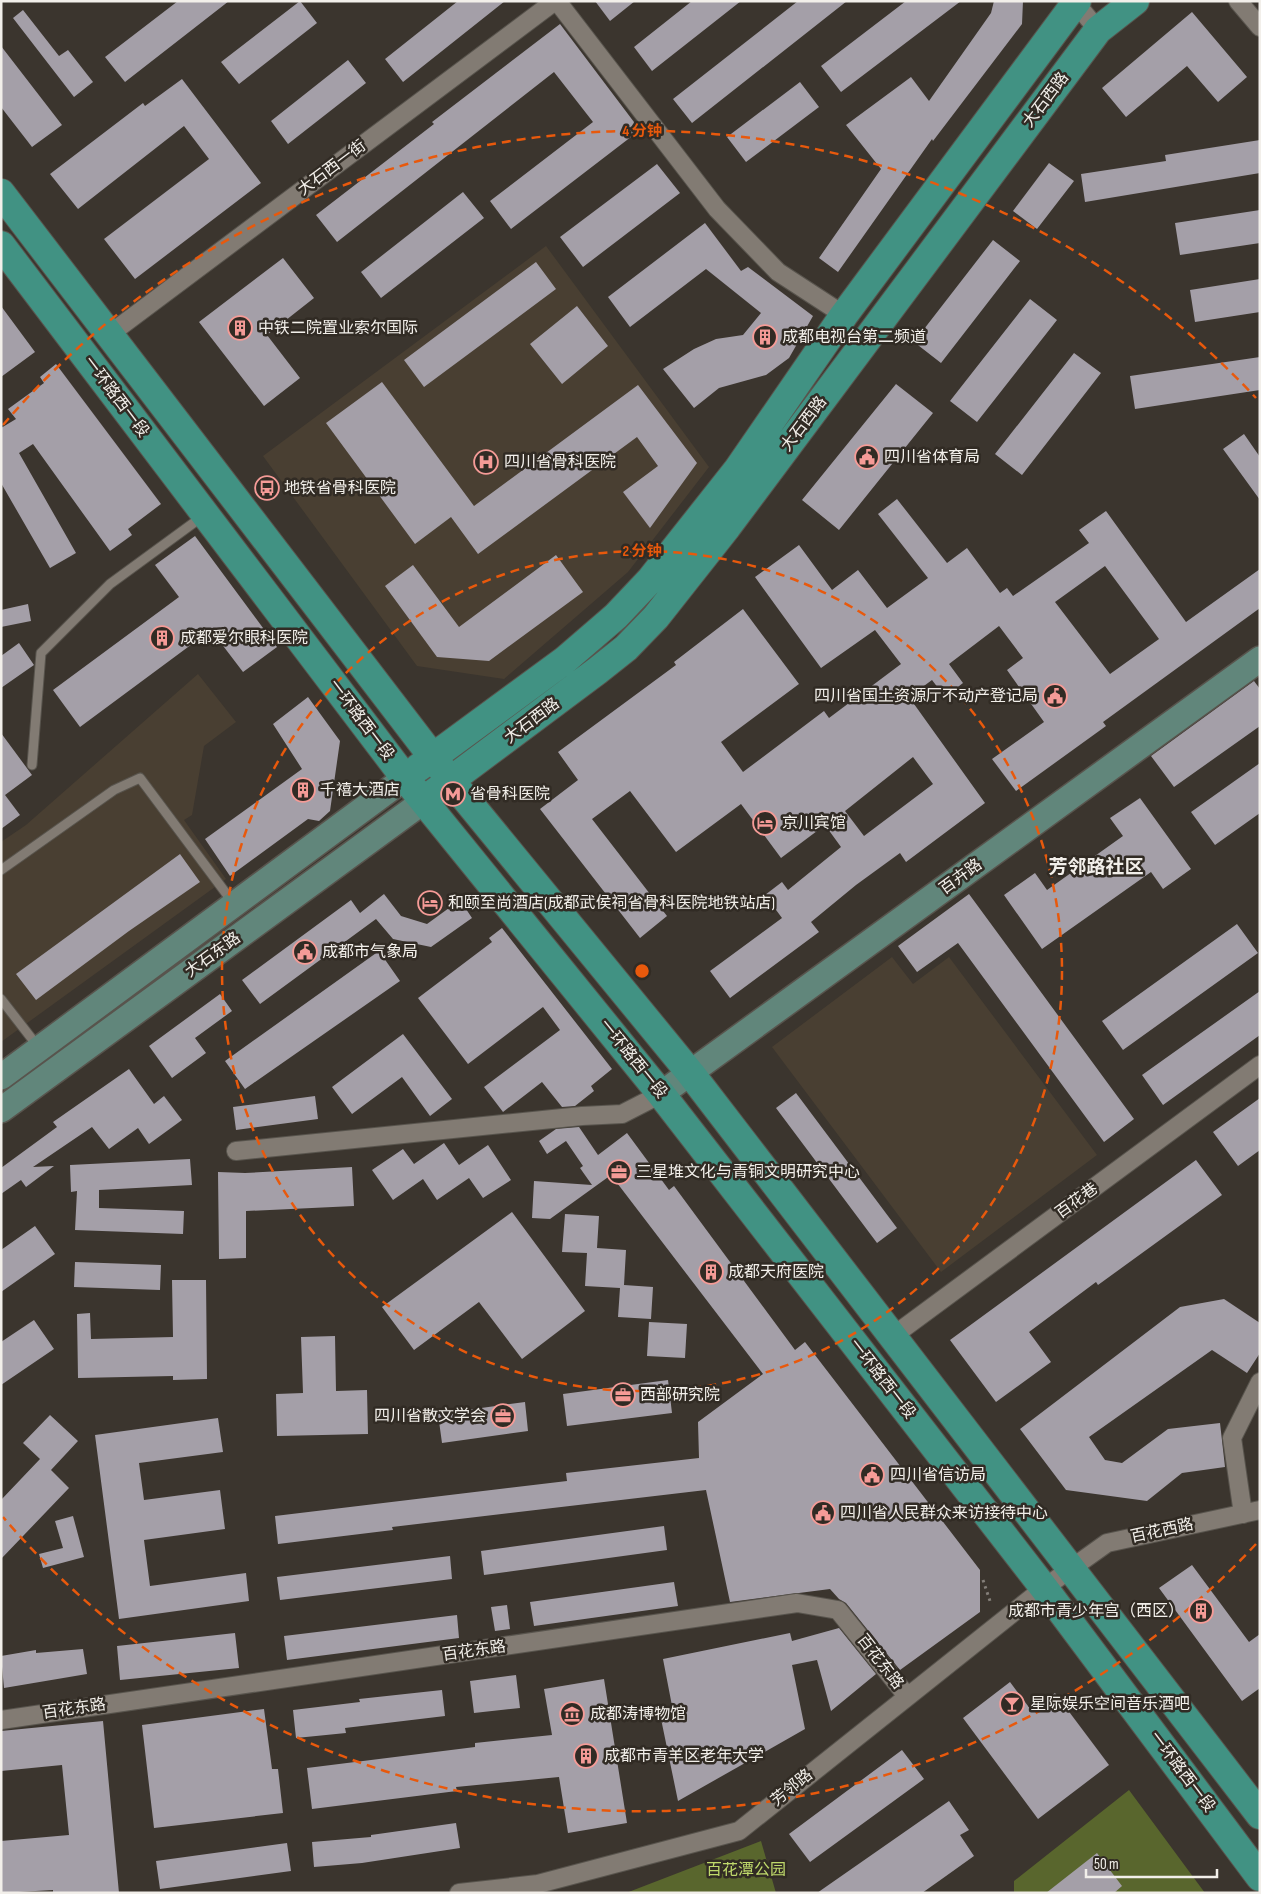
<svg xmlns="http://www.w3.org/2000/svg" width="1261" height="1894" viewBox="0 0 1261 1894" font-family="'Sofia Sans Condensed','Noto Sans SC',sans-serif">
	<style>
		.built { fill: #493f32 }
		.green { fill: #59662d }
		.building { fill: #a49fa8; fill-rule: evenodd }
		.lines { fill: none; stroke-linecap: round; stroke-linejoin: round }
		.lane-casing { stroke: #58544d; stroke-width: 11 }
		.street-casing { stroke: #58544d; stroke-width: 20 }
		.secondary-casing { stroke: #58544d; stroke-width: 28 }
		.primary-casing { stroke: #58544d; stroke-width: 30 }
		.path { stroke: #847f79; stroke-width: 3; stroke-dasharray: 2.5 4; stroke-linecap: butt }
		.lane { stroke: #827b73; stroke-width: 9 }
		.street { stroke: #827b73; stroke-width: 18 }
		.secondary { stroke: #61867b; stroke-width: 25 }
		.primary { stroke: #419283; stroke-width: 28 }
		.ring { fill: none; stroke: #e8590c; stroke-width: 2.5; stroke-dasharray: 9 6 }
		.labels { text-anchor: middle; dominant-baseline: central; stroke-width: 5; stroke-linejoin: round; paint-order: stroke }
		.street-label { font-size: 16px; fill: #f2efea; stroke: #312b24 }
		.poi-label { font-size: 16px; fill: #f2efea; stroke: #312b24; text-anchor: start }
		.park-label { font-size: 16px; fill: #bfd96b; stroke: #312b24 }
		.quarter-label { font-size: 19px; font-weight: bold; fill: #f2efea; stroke: #312b24 }
		.centre { fill: #e8590c; stroke: #312b24; stroke-width: 2.5 }
		.ring-label { font-size: 15px; text-anchor: middle; font-weight: bold; fill: #e8590c; stroke: #312b24; stroke-width: 5; stroke-linejoin: round; paint-order: stroke }
	</style>
	<rect width="100%" height="100%" fill="#3b352e"/>
	<path class="built" d="M546,246L709,467L628,572L504,679L417,666L263,456Z
		M198,674L236,722L204,746L192,815L184,820L226,879L1,1042V842L26,825Z
		M892,957L913,984L949,957L1097,1155L941,1272L772,1047Z"/>
	<path class="green" d="M1129,1790L1205,1893H1014V1881Z
		M761,1841L776,1893H626Z"/>
	<path class="building" d="M178,1H229L125,82L105,57Z
		M300,1L317,23L239,84L221,62Z
		M458,1H505L403,82L385,59Z
		M595,1H635L610,21Z
		M692,1H741L652,71L634,47Z
		M798,1H847L692,123L673,99Z
		M906,1H961L841,92L821,66Z
		M994,1H1023L1022,24L933,141L932,139L838,272L819,258L881,169L846,125L911,77L929,101L991,13Z
		M23,10L59,56L68,50L93,82L74,97L13,18Z
		M1192,12L1247,77L1218,102L1187,66L1126,117L1102,88Z
		M560,24L640,130L511,229L490,201L593,122L554,72L337,242L316,215L434,124L432,122Z
		M1,46L62,125L32,147L1,107Z
		M348,60L366,83L288,144L271,121Z
		M182,79L261,183L135,279L104,239L209,159L184,126L78,209L50,174L143,103L145,106Z
		M800,82L819,107L746,162L727,137Z
		M1260,140V173L1085,202L1081,174L1166,161L1165,155Z
		M1049,163L1074,181L1037,229L1013,211Z
		M657,164L680,193L583,267L560,237Z
		M463,192L484,218L381,298L361,272Z
		M1260,210V243L1180,255L1175,223Z
		M705,223L741,271L748,267L813,316L789,358L766,375L719,388L694,408L663,369L694,349L716,339L743,335L761,313L706,269L630,327L608,297Z
		M993,240L1020,261L941,363L914,342Z
		M283,258L314,298L267,335L300,378L264,406L199,322Z
		M536,262L556,289L424,387L404,360Z
		M1260,279V312L1195,322L1190,290Z
		M1030,299L1057,320L977,422L950,401Z
		M1,306L35,352L1,377Z
		M577,306L608,346L562,384L530,344Z
		M1074,353L1101,373L1022,475L995,454Z
		M1260,357V390L1135,409L1130,376Z
		M56,364L161,504L128,529L132,535L110,551L33,444L19,453L76,553L50,568L1,483V428L16,419L8,409L44,383L40,377Z
		M382,382L474,506L638,385L697,463L650,528L623,492L658,466L637,437L478,554L451,517L415,544L326,423Z
		M896,384L933,413L839,530L802,500Z
		M1244,434L1260,457V500L1223,449Z
		M897,499L947,563L967,548L1000,593L1007,588L1013,596L1089,543L1079,530L1106,511L1186,622L1260,569V608L1103,722L1106,726L1016,791L992,759L1044,722L1007,670L1023,658L999,626L949,664L963,683L945,697L932,680L909,697L985,803L906,862L900,853L856,885L811,922L819,932L730,998L710,971L782,918L765,895L782,882L788,890L841,847L825,825L781,858L741,804L676,852L630,791L592,819L667,916L640,938L540,809L578,780L558,752L676,665L674,662L743,609L799,684L721,742L743,772L824,711L829,718L901,664L875,630L821,668L755,577L799,545L832,590L858,570L887,608L928,578L878,514ZM1105,566L1159,639L1110,674L1055,602ZM913,757L933,784L864,836L845,811Z
		M195,536L277,647L243,672L211,630L80,727L53,690L179,597L155,565Z
		M556,555L583,592L489,661L437,657L385,586L413,565L459,627Z
		M28,604L31,621L1,627V610Z
		M19,643L34,665L1,688V656Z
		M1254,681L1260,689V726L1174,787L1151,756Z
		M308,697L340,741L330,811L319,821L308,819L230,876L205,839L302,769L273,724Z
		M1,733L32,775L5,795L20,815L1,829Z
		M1260,763V813L1215,845L1191,812Z
		M1140,798L1191,869L1163,889L1151,872L1042,949L1004,895L1035,873L1047,890L1123,836L1110,818Z
		M180,854L200,882L129,931L36,1000L16,974Z
		M384,894L401,916L427,924L460,900L472,918L431,947L393,939L376,919L260,1004L242,980L351,900L360,913Z
		M969,894L1134,1119L1104,1142L958,943L917,972L898,946Z
		M1237,924L1258,953L1123,1050L1102,1021Z
		M502,928L612,1069L591,1086L594,1091L575,1106L562,1107L542,1082L503,1112L484,1087L560,1030L543,1007L468,1064L418,998L492,942L489,938Z
		M379,951L400,981L245,1089L225,1061Z
		M1260,991V1035L1163,1105L1142,1075Z
		M220,994L232,1011L195,1038L206,1053L172,1078L149,1046Z
		M403,1034L452,1099L430,1116L402,1077L352,1114L332,1087Z
		M129,1069L154,1104L164,1096L182,1120L149,1144L138,1128L109,1149L92,1127L33,1167L54,1166L26,1187L21,1180L1,1194V1168L57,1127L53,1122Z
		M796,1093L897,1228L877,1243L776,1108Z
		M315,1096L318,1119L236,1130L233,1107Z
		M1260,1098V1150L1238,1166L1213,1132Z
		M579,1127L598,1155L627,1133L669,1190L674,1186L795,1350L805,1342L980,1570V1612L900,1670L846,1603L839,1599L830,1589L730,1602L706,1490L392,1527L393,1530L278,1544L275,1516L567,1481L566,1473L699,1458L698,1422L763,1374L611,1175L550,1219L532,1218L534,1181L592,1185L580,1168L583,1166L566,1141L547,1154L539,1141L556,1129Z
		M444,1143L459,1165L488,1145L511,1180L483,1198L469,1178L437,1200L423,1179L393,1200L372,1170L403,1149L414,1164Z
		M190,1159L192,1185L99,1190V1208L184,1211L183,1234L75,1230L77,1191L71,1192L70,1165Z
		M1196,1160L1222,1195L1098,1285L1096,1282L1029,1332L1051,1362L996,1402L950,1340Z
		M352,1167L354,1206L246,1211V1258L219,1259L218,1172L245,1173Z
		M512,1212L585,1311L522,1359L479,1302L414,1350L382,1307Z
		M565,1214L599,1216L597,1248L626,1250L624,1285L653,1287L651,1319L618,1317L620,1288L585,1286L587,1253L562,1252Z
		M35,1226L55,1254L1,1292V1250Z
		M75,1262L161,1265L160,1290L74,1287Z
		M172,1280H206L207,1379L173,1380V1376L78,1378L77,1314L90,1313L91,1339L173,1337Z
		M1224,1299L1260,1323V1353L1247,1373L1212,1350L1089,1437L1105,1460L1122,1463L1168,1429L1220,1423L1225,1467L1182,1473L1147,1501L1066,1490L1020,1429L1180,1307Z
		M34,1320L54,1349L1,1385V1342Z
		M649,1322L687,1324L685,1358L647,1356Z
		M335,1336L336,1391L367,1390L368,1434L277,1436L276,1394L303,1393L301,1337Z
		M668,1380L672,1413L567,1426L563,1394Z
		M525,1402L528,1431L442,1443L438,1414Z
		M50,1415L78,1441L51,1470L69,1488L1,1559V1500L40,1459L23,1443Z
		M218,1418L223,1452L139,1463L144,1500L220,1490L225,1529L144,1540L150,1586L246,1573L249,1601L119,1619L95,1435Z
		M73,1516L84,1557L43,1568L39,1554L63,1548L55,1521Z
		M664,1526L667,1550L484,1575L481,1551Z
		M450,1556L452,1579L280,1600L277,1577Z
		M1192,1565L1249,1642L1260,1634V1688L1242,1701L1159,1588Z
		M674,1582L678,1606L534,1626L530,1602Z
		M507,1605L510,1629L495,1631L491,1607Z
		M457,1615L459,1638L287,1660L284,1636Z
		M839,1628L876,1674L831,1711L817,1660L792,1665L805,1729L678,1801L660,1714L673,1711L663,1659L790,1633L792,1641Z
		M235,1633L239,1668L120,1680L117,1646Z
		M83,1649L87,1674L4,1688L1,1656L36,1650V1653Z
		M516,1675L520,1708L474,1713L470,1681Z
		M604,1679L627,1823L568,1833L559,1777L456,1787L457,1791L312,1809L307,1768L475,1747V1743L552,1735L544,1689Z
		M1010,1682L1031,1710L1055,1693L1109,1765L1038,1819L963,1718Z
		M442,1690L445,1716L345,1728L346,1733L296,1738L293,1710L360,1702L359,1699Z
		M264,1709L272,1769H278L283,1813L154,1828L142,1725Z
		M103,1721L119,1893H53V1890L1,1893V1841L69,1835L62,1765L1,1771V1731Z
		M902,1750L924,1779L810,1862L789,1834Z
		M949,1801L969,1830L960,1835L974,1856L939,1881L922,1893H817Z
		M456,1823L460,1848L362,1863L314,1867L312,1842L371,1837V1835Z
		M287,1843L291,1871L160,1889L156,1861Z
		M1097,1853L1122,1886L1114,1893H1046Z"/>
	<g class="lines">
		<g class="lane-casing">
			<path id="lane" d="M32,765L41,653L110,584L203,516
				M1,870L114,790L140,778L234,904
				M1,999L39,1048"/>
		</g>
		<g class="street-casing">
			<path id="street" d="M557,1L717,209L778,272L844,315
				M1074,1L1098,30
				M1238,1L1260,27
				M110,334L555,1
				M236,1151L582,1116L622,1114L661,1094
				M893,1336L1260,1065
				M1243,1514L1232,1438L1260,1382
				M1,1720L797,1603L838,1610L907,1696
				M459,1893L538,1884L739,1831L1044,1588L1107,1543L1260,1510"/>
		</g>
		<g class="secondary-casing">
			<path id="secondary" d="M1,1077L405,778
				M661,1094L1260,659
				M1,1110L424,801"/>
		</g>
		<g class="primary-casing">
			<path id="primary" d="M1,193L451,781L691,1074L1260,1815
				M1,245L405,778L661,1094L1044,1588L1260,1877
				M418,768L565,660L616,616L651,579L738,469L844,315L1077,1
				M435,792L597,671L626,648L656,617L727,527L1098,30L1135,1"/>
		</g>
		<path class="path" d="M983,1580L990,1601"/>
		<use href="#lane" class="lane"/>
		<use href="#street" class="street"/>
		<use href="#secondary" class="secondary"/>
		<use href="#primary" class="primary"/>
	</g>
	<g class="ring">
		<circle cx="642" cy="971" r="420"/>
		<path d="M1256 1544A840 840 0 0 1 3 1517M3 425A840 840 0 0 1 1256 398"/>
	</g>
	<defs>
		<g id="building-ring" transform="scale(1.25)"><circle r="9.5" fill="#312b24" stroke="#f59b97" stroke-width="1.5"/><path d="M-4-6H4V6H1V3H-1V6H-4ZM-2.5-4.3h1.7v1.8h-1.7ZM.8-4.3h1.7v1.8H.8ZM-2.5-1h1.7V.8h-1.7ZM.8-1h1.7V.8H.8Z" fill="#f59b97"/></g>
		<g id="civic-ring" transform="scale(1.25)"><circle r="9.5" fill="#312b24" stroke="#f59b97" stroke-width="1.5"/><path d="M-.6-6.5H3V-4.5H.6V-3L4-1V1h2V6H-6V1h2V-1L-.6-3ZM-1.2 2.5V6h2.4V2.5Z" fill="#f59b97"/></g>
		<g id="hospital-ring" transform="scale(1.25)"><circle r="9.5" fill="#312b24" stroke="#f59b97" stroke-width="1.5"/><path d="M-5-5h3v3.5h4V-5h3V5h-3V1.5h-4V5h-3Z" fill="#f59b97"/></g>
		<g id="bus-ring" transform="scale(1.25)"><circle r="9.5" fill="#312b24" stroke="#f59b97" stroke-width="1.5"/><path d="M-5-6H5V4H4V6H2V4H-2V6H-4V4H-5ZM-3.5-4V0h7V-4ZM-3.5 1.2v1.5H-2V1.2ZM2 1.2v1.5H3.5V1.2Z" fill="#f59b97"/></g>
		<g id="metro-ring" transform="scale(1.25)"><circle r="9.5" fill="#312b24" stroke="#f59b97" stroke-width="1.5"/><path d="M-5.5 5V-5H-3L0 0L3-5H5.5V5H3V-.5L0 4L-3-.5V5Z" fill="#f59b97"/></g>
		<g id="hotel-ring" transform="scale(1.25)"><circle r="9.5" fill="#312b24" stroke="#f59b97" stroke-width="1.5"/><path d="M-6-4.5h1.5V1H6V5H4.5V3h-9V5H-6ZM-4 0a1.8 1.8 0 1 1 3.6 0ZM.5 0V-2.5h3Q6-2.5 6 0Z" fill="#f59b97"/></g>
		<g id="office-ring" transform="scale(1.25)"><circle r="9.5" fill="#312b24" stroke="#f59b97" stroke-width="1.5"/><path d="M-6-3h4V-5.5h4V-3h4V5H-6ZM-1-4.5V-3h2v-1.5ZM-6 0V1H6V0Z" fill="#f59b97"/></g>
		<g id="bar-ring" transform="scale(1.25)"><circle r="9.5" fill="#312b24" stroke="#f59b97" stroke-width="1.5"/><path d="M-6-5H6L.8 .8V4.5H3.5V6h-7V4.5H-.8V.8Z" fill="#f59b97"/></g>
		<g id="museum-ring" transform="scale(1.25)"><circle r="9.5" fill="#312b24" stroke="#f59b97" stroke-width="1.5"/><path d="M0-6L6-3V-2H-6V-3ZM-5-1h2V3h-2ZM-1-1h2V3h-2ZM3-1h2V3H3ZM-6 4H6V6H-6Z" fill="#f59b97"/></g>
	</defs>
	<g fill-rule="evenodd">
		<use href="#building-ring" x="240" y="328"/>
		<use href="#building-ring" x="765" y="337"/>
		<use href="#civic-ring" x="867" y="457"/>
		<use href="#hospital-ring" x="486" y="462"/>
		<use href="#bus-ring" x="267" y="488"/>
		<use href="#building-ring" x="162" y="638"/>
		<use href="#civic-ring" x="1055" y="696"/>
		<use href="#building-ring" x="303" y="790"/>
		<use href="#metro-ring" x="453" y="794"/>
		<use href="#hotel-ring" x="765" y="823"/>
		<use href="#hotel-ring" x="430" y="903"/>
		<use href="#civic-ring" x="305" y="952"/>
		<use href="#office-ring" x="619" y="1172"/>
		<use href="#building-ring" x="711" y="1272"/>
		<use href="#office-ring" x="623" y="1395"/>
		<use href="#office-ring" x="503" y="1416"/>
		<use href="#civic-ring" x="872" y="1475"/>
		<use href="#civic-ring" x="823" y="1513"/>
		<use href="#building-ring" x="1201" y="1611"/>
		<use href="#bar-ring" x="1012" y="1704"/>
		<use href="#museum-ring" x="572" y="1714"/>
		<use href="#building-ring" x="586" y="1756"/>
	</g>
	<g class="labels">
		<g class="street-label">
			<text transform="translate(1046 100) rotate(-53)">大石西路</text>
			<text transform="translate(332 168) rotate(-37)">大石西一街</text>
			<text transform="translate(116 397) rotate(53)">一环路西一段</text>
			<text transform="translate(804 424) rotate(-53)">大石西路</text>
			<text transform="translate(361 720) rotate(53)">一环路西一段</text>
			<text transform="translate(532 721) rotate(-37)">大石西路</text>
			<text transform="translate(961 877) rotate(-36)">百卉路</text>
			<text transform="translate(213 955) rotate(-36)">大石东路</text>
			<text transform="translate(633 1059) rotate(51)">一环路西一段</text>
			<text transform="translate(1077 1201) rotate(-36)">百花巷</text>
			<text transform="translate(882 1379) rotate(52)">一环路西一段</text>
			<text transform="translate(1162 1531) rotate(-12)">百花西路</text>
			<text transform="translate(474 1651) rotate(-8)">百花东路</text>
			<text transform="translate(880 1662) rotate(52)">百花东路</text>
			<text transform="translate(74 1709) rotate(-8)">百花东路</text>
			<text transform="translate(1182 1772) rotate(53)">一环路西一段</text>
			<text transform="translate(792 1788) rotate(-39)">芳邻路</text>
		</g>
		<g class="poi-label">
			<text x="258" y="328">中铁二院置业索尔国际</text>
			<text x="782" y="337">成都电视台第二频道</text>
			<text x="884" y="457">四川省体育局</text>
			<text x="504" y="462">四川省骨科医院</text>
			<text x="284" y="488">地铁省骨科医院</text>
			<text x="180" y="638">成都爱尔眼科医院</text>
			<text x="1038" y="696" text-anchor="end">四川省国土资源厅不动产登记局</text>
			<text x="320" y="790">千禧大酒店</text>
			<text x="470" y="794">省骨科医院</text>
			<text x="782" y="823">京川宾馆</text>
			<text x="448" y="903">和颐至尚酒店(成都武侯祠省骨科医院地铁站店)</text>
			<text x="322" y="952">成都市气象局</text>
			<text x="636" y="1172">三星堆文化与青铜文明研究中心</text>
			<text x="728" y="1272">成都天府医院</text>
			<text x="640" y="1395">西部研究院</text>
			<text x="486" y="1416" text-anchor="end">四川省散文学会</text>
			<text x="890" y="1475">四川省信访局</text>
			<text x="840" y="1513">四川省人民群众来访接待中心</text>
			<text x="1184" y="1611" text-anchor="end">成都市青少年宫（西区）</text>
			<text x="1030" y="1704">星际娱乐空间音乐酒吧</text>
			<text x="590" y="1714">成都涛博物馆</text>
			<text x="604" y="1756">成都市青羊区老年大学</text>
		</g>
		<g class="park-label">
			<text x="746" y="1870">百花潭公园</text>
		</g>
		<g class="quarter-label">
			<text x="1096" y="867">芳邻路社区</text>
		</g>
	</g>
	<circle cx="642" cy="971" r="8" class="centre"/>
	<g class="ring-label">
		<text x="642" y="136">4 分钟</text>
		<text x="642" y="556">2 分钟</text>
	</g>
	<rect width="1261" height="1894" fill="none" stroke="#f2efea" stroke-width="5"/>
	<path d="M1086 1869v8h131v-8" fill="none" stroke="#f2efea" stroke-width="2.5"/>
	<text x="1094" y="1869" font-size="15" fill="#f2efea" stroke="#312b24" stroke-width="4" paint-order="stroke">50 m</text>
</svg>
